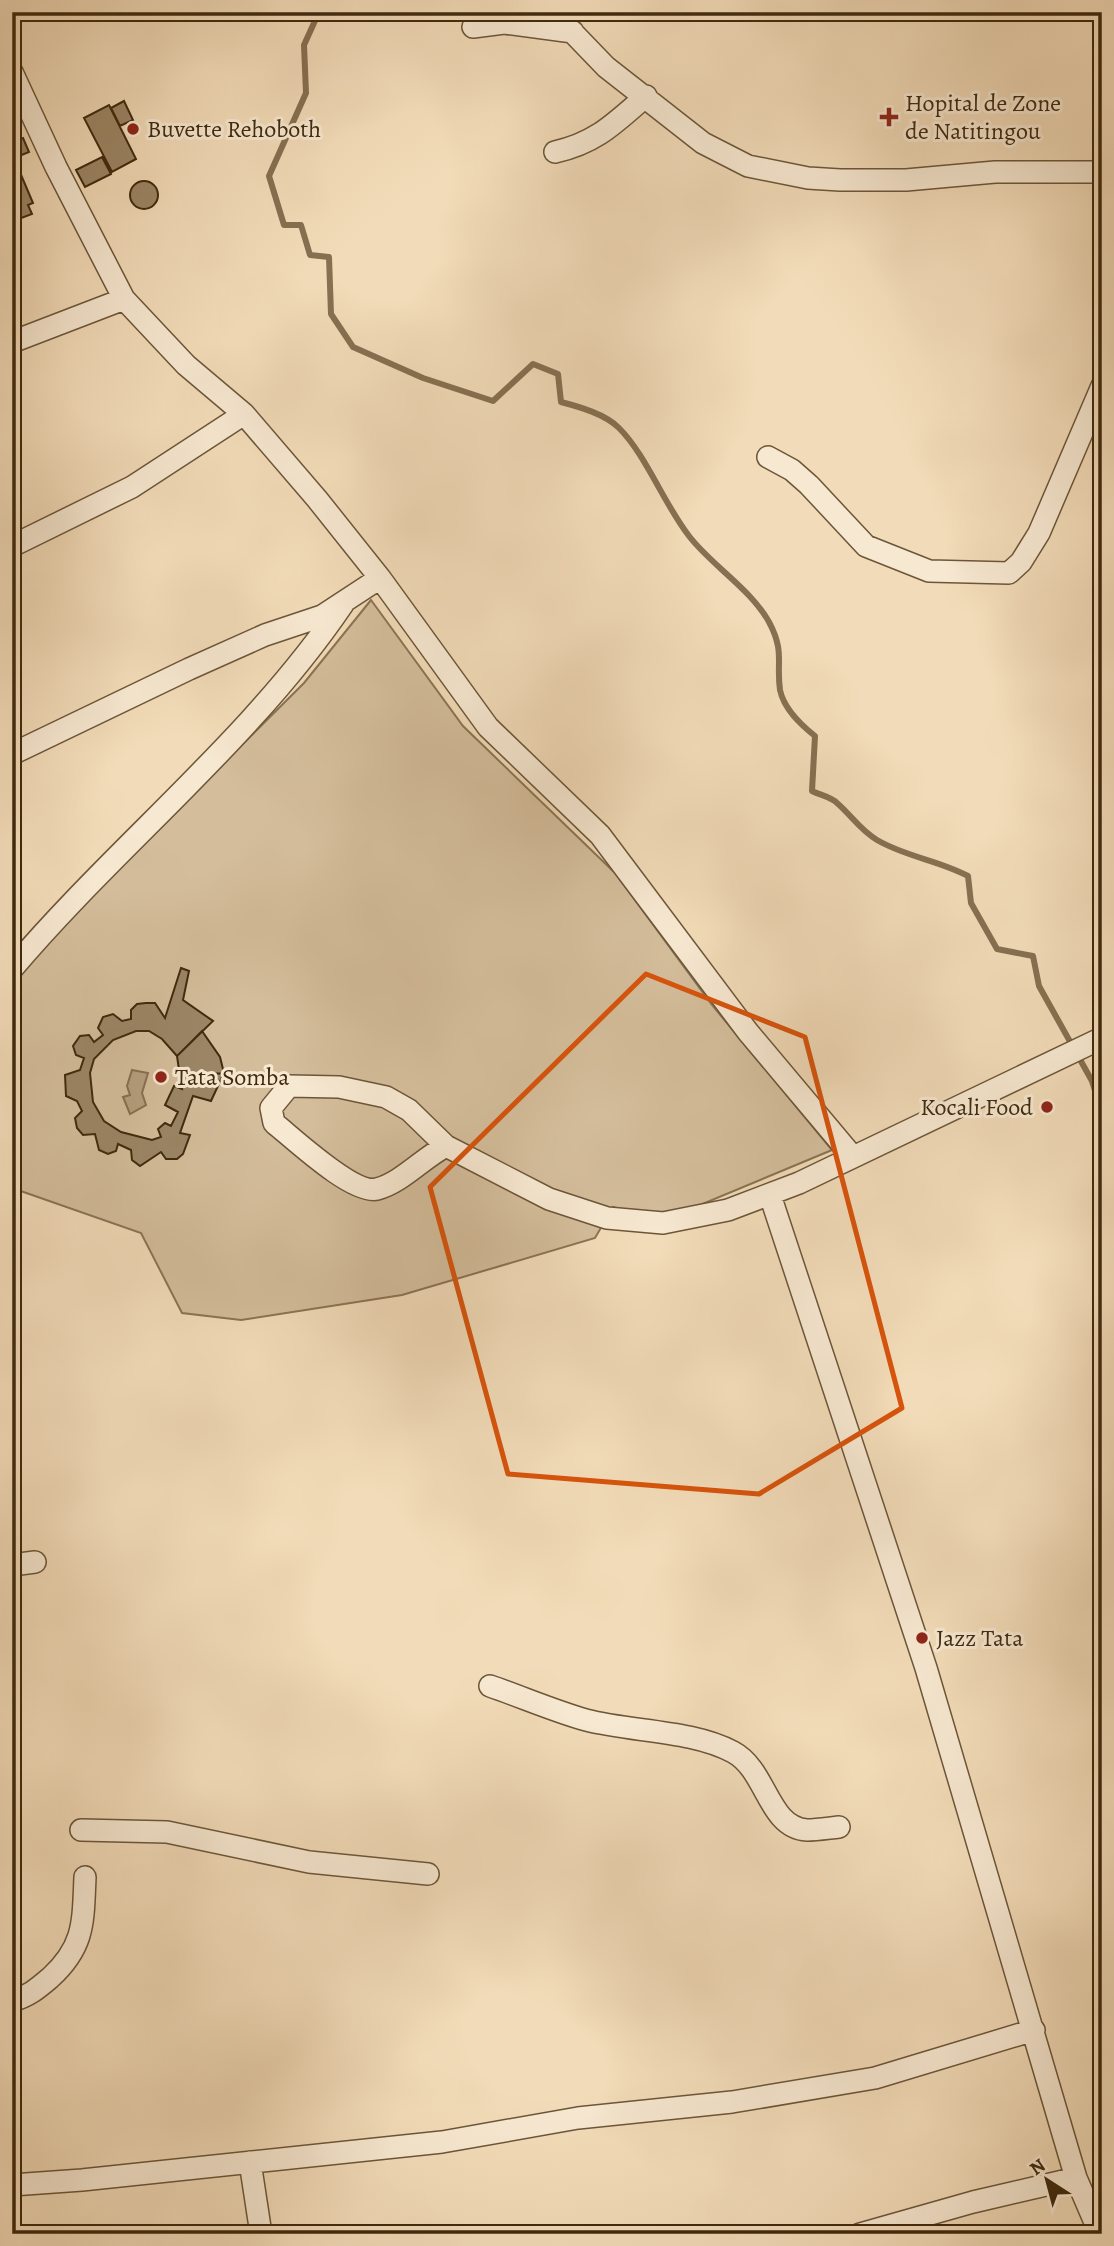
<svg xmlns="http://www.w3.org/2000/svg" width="1114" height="2246" viewBox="0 0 1114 2246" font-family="Alegreya,serif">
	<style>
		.green { fill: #d4bd9b; stroke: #8a7454; stroke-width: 2 }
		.water { fill: #b59f7e; stroke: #867051; stroke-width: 2 }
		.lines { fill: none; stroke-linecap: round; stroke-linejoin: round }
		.stream { stroke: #867051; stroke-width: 6 }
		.building { fill: #9c8666; stroke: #3f2a0e; stroke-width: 2 }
		.minor-casing { stroke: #6c5638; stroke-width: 24 }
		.minor { stroke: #f7e8d1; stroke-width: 21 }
		.marked { fill: none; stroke: #d7540c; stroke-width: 5; stroke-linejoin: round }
		.poi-dot { fill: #8f2418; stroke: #f7e8d1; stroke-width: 2.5 }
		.labels { text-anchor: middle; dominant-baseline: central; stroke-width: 6; stroke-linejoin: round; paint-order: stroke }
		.poi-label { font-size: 24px; fill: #3f2a0e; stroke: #f7e8d1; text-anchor: start }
	</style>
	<rect width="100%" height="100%" fill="#f2dbb8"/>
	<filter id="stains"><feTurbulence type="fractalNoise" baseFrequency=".00286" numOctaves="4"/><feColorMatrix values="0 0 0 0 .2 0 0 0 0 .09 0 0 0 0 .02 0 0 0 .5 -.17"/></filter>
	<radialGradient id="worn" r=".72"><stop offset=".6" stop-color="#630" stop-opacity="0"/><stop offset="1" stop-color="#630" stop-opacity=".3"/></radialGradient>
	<path class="green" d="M371,600L463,726L615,873L712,1005L832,1150L688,1210L646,1216L613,1207L595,1238L402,1295L241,1320L182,1313L141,1233L12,1188V983L73,913L304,683Z"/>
	<path class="water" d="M132,1070L148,1073L142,1093L146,1105L130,1114L123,1097L130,1095L127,1086Z"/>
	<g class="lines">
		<path class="stream" d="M319,12L304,45L306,93L269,176L284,225H301L310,255L329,257L331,314L353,347L423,378L493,401L533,364L558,374L561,402C580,407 605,414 619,428C646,455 664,504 689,536C711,565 750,588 769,622C785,652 776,662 780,690C784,709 800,724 815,736L812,791C820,795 831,797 837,803C851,815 860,830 877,840C906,857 938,860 968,876L971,903L997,949L1033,956L1039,986L1092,1081L1100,1106L1102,1136"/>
	</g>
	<path class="building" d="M124,101L133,120L120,126L111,108Z
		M109,105L136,159L112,172L84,118Z
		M23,138L29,152L12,159V143Z
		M102,157L111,174L85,187L76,170Z
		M16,163L33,203L28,205L32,214L16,220L12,211V164Z
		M130 195a14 14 0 1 1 28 0a14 14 0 1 1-28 0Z
		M181,968L189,971L183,1000L213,1021L177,1056L162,1039L149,1031H136L113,1040L94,1059L90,1073L93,1102L104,1121L121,1132L152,1140L161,1137L158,1129L165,1123L171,1126L178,1112L165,1105L174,1086L182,1089L180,1077L224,1073L211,1101L193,1096L180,1133L190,1135L183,1154L177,1159H166L161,1152L140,1166L132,1160L131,1150L118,1144L116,1151L108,1154L99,1150L95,1134L83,1135L77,1128L75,1118L82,1111L77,1101L66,1096L65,1075L80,1070L84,1058L76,1055L73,1046L80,1036L89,1035L94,1042L103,1035L98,1028L103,1017L113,1014L122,1021L131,1019V1010L137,1004L146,1003H155L165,1018Z
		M202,1031L220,1057L224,1073L180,1077L177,1056Z"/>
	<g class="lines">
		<g class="minor-casing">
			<path id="minor" d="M553,12L606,67L703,143L748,166L808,178L840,180H906L995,172H1102
				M473,27L504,23L573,32
				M12,72L56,167L124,299L186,365L244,414L317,499L380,578L488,727L600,835L748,1032L853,1157
				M555,152C596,143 615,123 646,96
				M12,342L124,299
				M768,457L792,470L809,485L866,546L929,571L1009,573L1021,562L1039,533L1102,386
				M12,546L132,487L244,414
				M12,754L189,669L265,635L322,616L380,578
				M12,969C118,844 251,740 343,604
				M446,1146C423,1158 401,1183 377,1189C353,1195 293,1138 274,1123L271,1108L289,1086L339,1087L386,1097L409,1110L446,1146L549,1199L607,1218L663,1223L728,1210L799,1183L1102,1038
				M770,1195L926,1668L1076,2178L1100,2234
				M12,1565L35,1562
				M490,1686C522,1697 554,1711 586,1720C632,1732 692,1730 733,1752C767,1770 768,1828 807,1830C817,1830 829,1828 839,1827
				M81,1830L167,1832L309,1862L428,1874
				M12,2001C29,1996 37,1989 50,1978C85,1946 83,1922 85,1877
				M250,2162L261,2234
				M12,2185L82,2180L442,2142L578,2118L732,2102L875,2078L1034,2030
				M860,2234L973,2202L1076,2178"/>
		</g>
		<use href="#minor" class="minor"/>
	</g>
	<path class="marked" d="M646,974L805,1037L902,1408L759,1494L508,1474L430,1187Z"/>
	<g class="poi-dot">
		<path d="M885.5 106.5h7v7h7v7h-7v7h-7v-7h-7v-7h7z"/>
		<circle cx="133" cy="129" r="7"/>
		<circle cx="161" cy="1077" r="7"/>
		<circle cx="1047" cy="1107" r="7"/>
		<circle cx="922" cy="1638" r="7"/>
	</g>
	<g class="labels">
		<g class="poi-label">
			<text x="905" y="103">Hopital de Zone<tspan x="905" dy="28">de Natitingou</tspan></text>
			<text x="147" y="129">Buvette Rehoboth</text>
			<text x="175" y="1077">Tata Somba</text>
			<text x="1033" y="1107" text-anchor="end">Kocali Food</text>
			<text x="936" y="1638">Jazz Tata</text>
		</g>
	</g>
	<rect width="1114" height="2246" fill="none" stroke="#f2dbb8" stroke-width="42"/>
	<rect x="14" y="14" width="1086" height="2218" fill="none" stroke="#3f2a0e" stroke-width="3.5"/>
	<rect x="21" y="21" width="1072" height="2204" fill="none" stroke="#3f2a0e" stroke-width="2"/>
	<g transform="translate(1047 2180) rotate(324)" stroke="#f7e8d1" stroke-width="5" paint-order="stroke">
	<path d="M0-5L12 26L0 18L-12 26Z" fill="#3f2a0e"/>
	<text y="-10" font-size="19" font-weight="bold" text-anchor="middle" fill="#3f2a0e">N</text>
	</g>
	<rect width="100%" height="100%" filter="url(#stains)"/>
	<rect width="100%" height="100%" fill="url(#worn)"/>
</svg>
